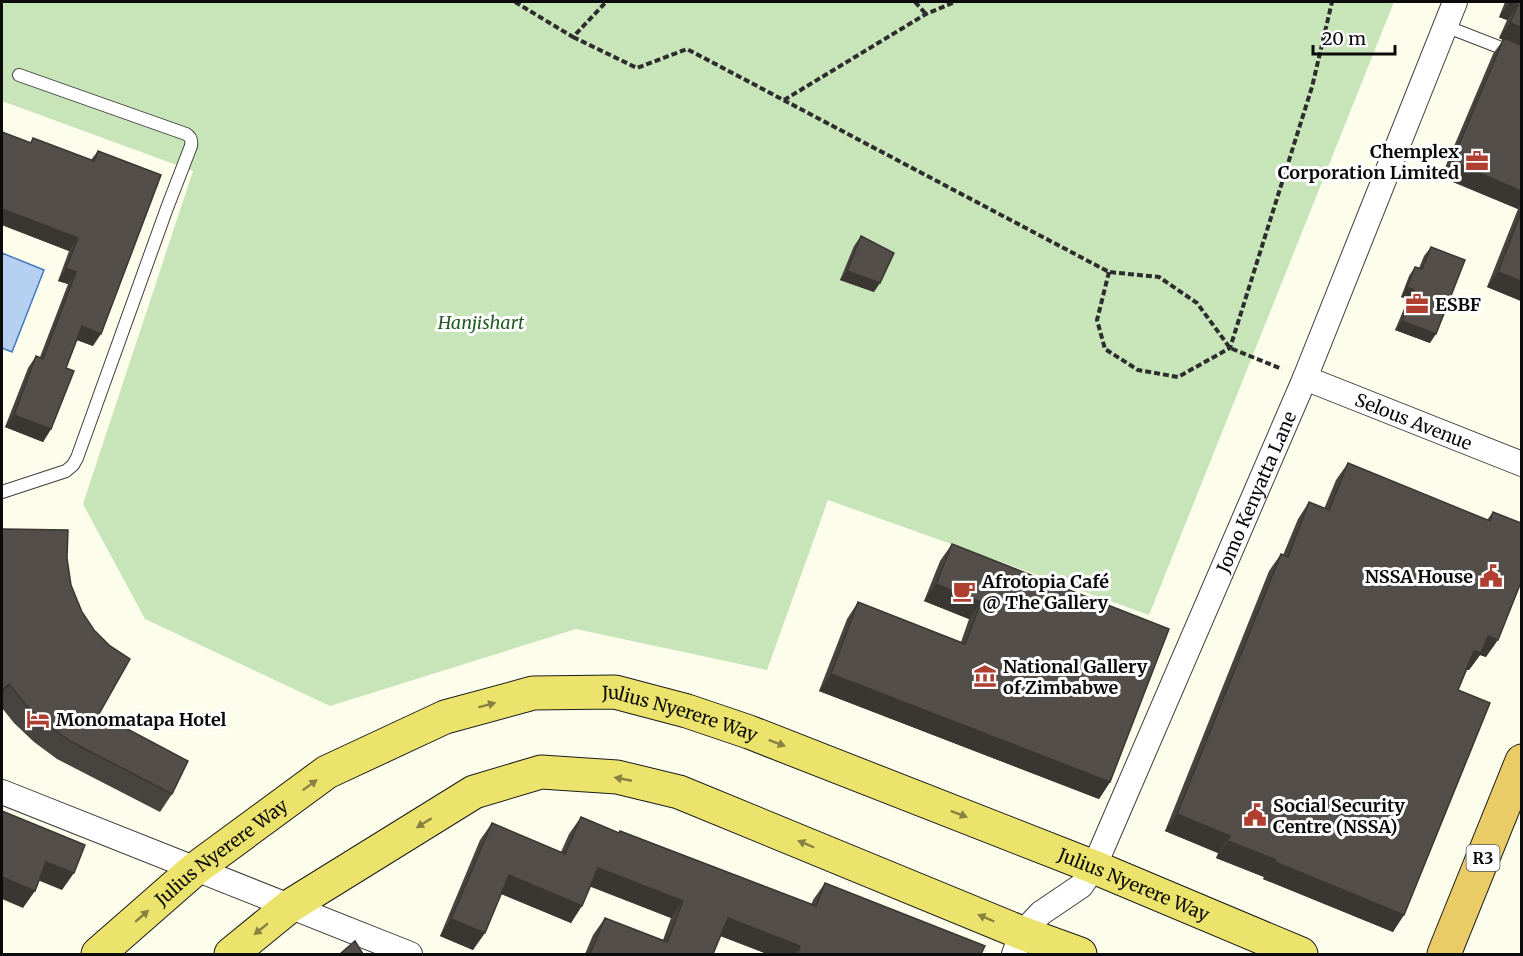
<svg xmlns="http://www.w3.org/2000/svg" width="1523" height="956" viewBox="0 0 1523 956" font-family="Merriweather,serif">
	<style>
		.green { fill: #c8e4b9 }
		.water { fill: #b5d0f0; stroke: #4279c1; stroke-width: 1.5 }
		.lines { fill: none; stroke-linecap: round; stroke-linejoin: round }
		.service-casing { stroke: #3e3e3e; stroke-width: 14 }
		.minor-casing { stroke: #3e3e3e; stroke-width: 26 }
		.primary-casing { stroke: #1c1c1c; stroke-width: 35 }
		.trunk-casing { stroke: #1c1c1c; stroke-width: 35 }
		.path { stroke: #2d2d2d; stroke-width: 4; stroke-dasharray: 6 3; stroke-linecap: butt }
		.service { stroke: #fff; stroke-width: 12 }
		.minor { stroke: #fff; stroke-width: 24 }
		.primary { stroke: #ece36c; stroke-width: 33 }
		.trunk { stroke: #eacc66; stroke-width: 33 }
		.wall { fill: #47433f }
		.shaded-wall { fill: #3a3733 }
		.building { fill: #534e49; stroke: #3a3733; stroke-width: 1.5 }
		.oneway { fill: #878240 }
		.labels { text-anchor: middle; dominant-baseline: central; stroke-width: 6; stroke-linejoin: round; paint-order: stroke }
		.shield { fill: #fff; stroke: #545454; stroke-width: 1.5 }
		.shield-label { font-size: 16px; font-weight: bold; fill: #0b0b0b }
		.poi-label { font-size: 18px; font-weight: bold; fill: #0b0b0b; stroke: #fff; text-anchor: start }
		.park-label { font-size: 18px; font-style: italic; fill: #245d22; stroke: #fff }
		.street-label { font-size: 18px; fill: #0b0b0b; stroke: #fff }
	</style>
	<rect width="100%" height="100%" fill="#fdfdec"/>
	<path class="green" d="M2,2H1394L1149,615L828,500L767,670L576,629L330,706L145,619L83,504L193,171L2,101Z"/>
	<path class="water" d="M2,253L44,270L12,352L2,348Z"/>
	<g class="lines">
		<g class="service-casing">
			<path id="service" d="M1445,26L1522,56
				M2,492L66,471L73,465L77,458L167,208L191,146C192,140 191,137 186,134L19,75"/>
		</g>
		<g class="minor-casing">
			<g id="minor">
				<path id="s1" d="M1305,378L1522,464"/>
				<path d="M2,792L410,954"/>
				<path id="s2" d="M1014,954L1022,933L1041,913L1081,886L1094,867L1305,378L1455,2"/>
			</g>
		</g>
		<g class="primary-casing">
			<g id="primary">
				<path id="s3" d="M98,954L195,869L327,772L445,717L533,693L615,692L687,711L749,732L1094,867L1301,954"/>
				<path d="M231,954L290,906L474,792L541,772L617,777L679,792L1022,933L1080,954"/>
			</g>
		</g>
		<g class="trunk-casing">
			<path id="trunk" d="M1444,954L1522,761"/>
		</g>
		<path class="path" d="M515,2L573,37L606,2
			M915,2L926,14
			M573,37L637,68L687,49L1109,272L1159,277L1197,303L1230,348L1282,369
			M784,100L926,14L955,2
			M1109,272L1097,320L1105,349L1138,370L1178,377L1230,348L1312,87L1332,2"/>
		<use href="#service" class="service"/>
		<use href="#minor" class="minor"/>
		<use href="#primary" class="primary"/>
		<use href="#trunk" class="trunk"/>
	</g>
	<path class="wall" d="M1505,2H1521V301L1487,287L1518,209L1441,177L1493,54L1503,40L1499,38L1507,20L1499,17Z
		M2,132L30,143L33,138L91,160L98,151L93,346L77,340L66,368L51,429L43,442L5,427L28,368L36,356L40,357L68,284L58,281L69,251L2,225Z
		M861,236L874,292L840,280L854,246Z
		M1431,247L1430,343L1395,330L1408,299L1401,297L1409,276L1415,267L1419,268L1424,256Z
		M1348,463L1487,520L1493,512L1486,657L1480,655L1469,670H1467L1458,690L1393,932L1263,879L1264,877L1216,858L1218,853L1165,831L1269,571L1281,554L1283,555L1298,519L1309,502L1324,509L1336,480Z
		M2,529L67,558L71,585L99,714L172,794L160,812L57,759L34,742L14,723L2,708Z
		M952,544L1110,782L1099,799L819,691L847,619L858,602L961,642L969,619L924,601L940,561Z
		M581,817L619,833L620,831L811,905L813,900L825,883L981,954H767L720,936L713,954H585L593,935L605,918L663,940L671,918L591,886L571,923L501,894L473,950L440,936L480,840L492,823L561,852L569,834Z"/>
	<path class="shaded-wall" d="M1510,2L1518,5L1507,20L1499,17Z
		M1510,23L1521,27V47L1499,38Z
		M1452,161L1521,191V204L1518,209L1441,177Z
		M2,209L78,238L69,251L2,225Z
		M66,268L76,272L68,284L58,281Z
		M847,271L880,283L874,292L840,280Z
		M1498,272L1521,281V301L1487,287Z
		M1407,287L1414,290L1408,299L1401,297Z
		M1402,321L1436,334L1430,343L1395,330Z
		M82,326L101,334L93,346L74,339Z
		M14,415L51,429L43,442L5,427Z
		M936,584L981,602L969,619L924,601Z
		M1488,636L1498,640L1486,657L1480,655L1469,670L1462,668L1474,651Z
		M831,674L1110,782L1099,799L819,691Z
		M9,684L2,694V690Z
		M1177,814L1230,836L1218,853L1165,831Z
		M1228,841L1276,860L1264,877L1216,858Z
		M46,862L74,873L62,890L35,879Z
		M1275,862L1404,915L1393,932L1263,879Z
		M598,868L683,901L671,918L586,885Z
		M509,875L582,906L571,923L497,892Z
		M2,877L35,891L23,908L2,899Z
		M728,918L800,946L794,954H767L716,934Z
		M451,919L485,933L473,950L440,936Z"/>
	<path class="building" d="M1510,2H1521V27L1510,23L1518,5Z
		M1504,38L1521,45V191L1452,161Z
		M2,132L31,143L33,138L94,161L98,151L161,175L101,334L82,326L66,368L74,371L51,429L14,415L36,356L43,359L76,272L66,268L78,238L2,209Z
		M1521,212V281L1498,272Z
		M861,236L894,253L880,283L847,271Z
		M1431,247L1465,260L1436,334L1402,321L1414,290L1407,287L1415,267L1422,269Z
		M1348,463L1490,521L1493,512L1521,523V582L1498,640L1488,636L1481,653L1474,651L1458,690L1490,703L1404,915L1275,862L1276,860L1228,841L1230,836L1177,814L1281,554L1288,557L1309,502L1329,510Z
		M2,529L68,530L67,558L71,585L82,612L94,630L110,646L130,659L99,714L188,761L172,794L70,741L46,724L26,705L9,684L2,690Z
		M952,544L1169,629L1110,782L831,674L858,602L965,644L981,602L936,584Z
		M2,811L85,845L74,873L46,862L35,891L2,877Z
		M581,817L619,833L620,831L816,906L825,883L985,946L981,954H797L800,946L728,918L713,954H590L605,918L667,942L683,901L598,868L582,906L509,875L485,933L451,919L492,823L565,854Z
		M355,941L363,954H340Z"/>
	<defs><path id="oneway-solid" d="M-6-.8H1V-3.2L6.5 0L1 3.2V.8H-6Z" transform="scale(1.5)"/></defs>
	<g class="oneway">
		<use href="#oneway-solid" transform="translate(487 705) rotate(-15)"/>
		<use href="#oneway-solid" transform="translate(777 743) rotate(21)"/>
		<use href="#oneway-solid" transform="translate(623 779) rotate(-169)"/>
		<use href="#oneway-solid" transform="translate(310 785) rotate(-36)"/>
		<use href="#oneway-solid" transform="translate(959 814) rotate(21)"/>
		<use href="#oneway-solid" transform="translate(424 823) rotate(148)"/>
		<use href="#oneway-solid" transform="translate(806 844) rotate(-157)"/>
		<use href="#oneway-solid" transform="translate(142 916) rotate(-41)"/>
		<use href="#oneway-solid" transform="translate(986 918) rotate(-157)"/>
		<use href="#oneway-solid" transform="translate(261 929) rotate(141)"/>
	</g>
	<defs>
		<g id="office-bare" transform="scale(1.8)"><path d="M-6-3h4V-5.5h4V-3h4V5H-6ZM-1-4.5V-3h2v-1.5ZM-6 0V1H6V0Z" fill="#af3f30" stroke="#fff" stroke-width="2.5" paint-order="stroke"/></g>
		<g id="civic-bare" transform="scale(1.8)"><path d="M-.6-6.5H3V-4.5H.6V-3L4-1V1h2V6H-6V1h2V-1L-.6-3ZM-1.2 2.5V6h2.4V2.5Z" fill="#af3f30" stroke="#fff" stroke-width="2.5" paint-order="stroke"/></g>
		<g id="cafe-bare" transform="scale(1.8)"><path d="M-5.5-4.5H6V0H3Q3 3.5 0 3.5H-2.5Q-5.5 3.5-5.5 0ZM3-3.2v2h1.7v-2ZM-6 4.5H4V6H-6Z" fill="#af3f30" stroke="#fff" stroke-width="2.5" paint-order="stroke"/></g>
		<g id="museum-bare" transform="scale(1.8)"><path d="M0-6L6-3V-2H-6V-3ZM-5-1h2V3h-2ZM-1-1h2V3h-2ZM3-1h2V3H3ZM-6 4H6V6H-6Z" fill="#af3f30" stroke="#fff" stroke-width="2.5" paint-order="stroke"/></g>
		<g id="hotel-bare" transform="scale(1.8)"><path d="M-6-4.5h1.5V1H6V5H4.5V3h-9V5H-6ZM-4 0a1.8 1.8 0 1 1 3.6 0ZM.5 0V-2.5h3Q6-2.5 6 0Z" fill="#af3f30" stroke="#fff" stroke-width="2.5" paint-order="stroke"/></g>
	</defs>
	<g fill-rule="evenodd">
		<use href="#office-bare" x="1477" y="161"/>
		<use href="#office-bare" x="1417" y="304"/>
		<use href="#civic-bare" x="1491" y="576"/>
		<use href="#cafe-bare" x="964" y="591"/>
		<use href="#museum-bare" x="985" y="676"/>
		<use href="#hotel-bare" x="38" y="719"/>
		<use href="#civic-bare" x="1255" y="815"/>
	</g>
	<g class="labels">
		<rect class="shield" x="1466.5" y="845" width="33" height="26" rx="4.5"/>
		<g class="shield-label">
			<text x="1483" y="858">R3</text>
		</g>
		<g class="poi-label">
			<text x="1459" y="151" text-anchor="end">Chemplex<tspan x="1459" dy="21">Corporation Limited</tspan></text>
			<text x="1435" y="304">ESBF</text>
			<text x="1473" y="576" text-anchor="end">NSSA House</text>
			<text x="982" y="581">Afrotopia Café<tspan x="982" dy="21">@ The Gallery</tspan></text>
			<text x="1003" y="666">National Gallery<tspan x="1003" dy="21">of Zimbabwe</tspan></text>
			<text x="56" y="719">Monomatapa Hotel</text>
			<text x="1273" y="805">Social Security<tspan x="1273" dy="21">Centre (NSSA)</tspan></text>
		</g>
		<g class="park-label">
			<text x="481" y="322">Hanjishart</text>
		</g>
		<g class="street-label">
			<text stroke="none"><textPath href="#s1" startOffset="117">Selous Avenue</textPath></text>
			<text stroke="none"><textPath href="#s2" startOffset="530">Jomo Kenyatta Lane</textPath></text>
			<text stroke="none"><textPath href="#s3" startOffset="664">Julius Nyerere Way</textPath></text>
			<text stroke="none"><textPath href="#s3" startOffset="160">Julius Nyerere Way</textPath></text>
			<text stroke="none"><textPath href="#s3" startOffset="1150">Julius Nyerere Way</textPath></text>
		</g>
	</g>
	<rect width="1523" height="956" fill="none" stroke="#0b0b0b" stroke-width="6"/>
	<path d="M1313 45v9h82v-9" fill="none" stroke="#0b0b0b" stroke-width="3"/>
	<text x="1322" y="45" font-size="18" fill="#0b0b0b" stroke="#ffffff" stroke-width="4.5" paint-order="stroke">20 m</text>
</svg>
